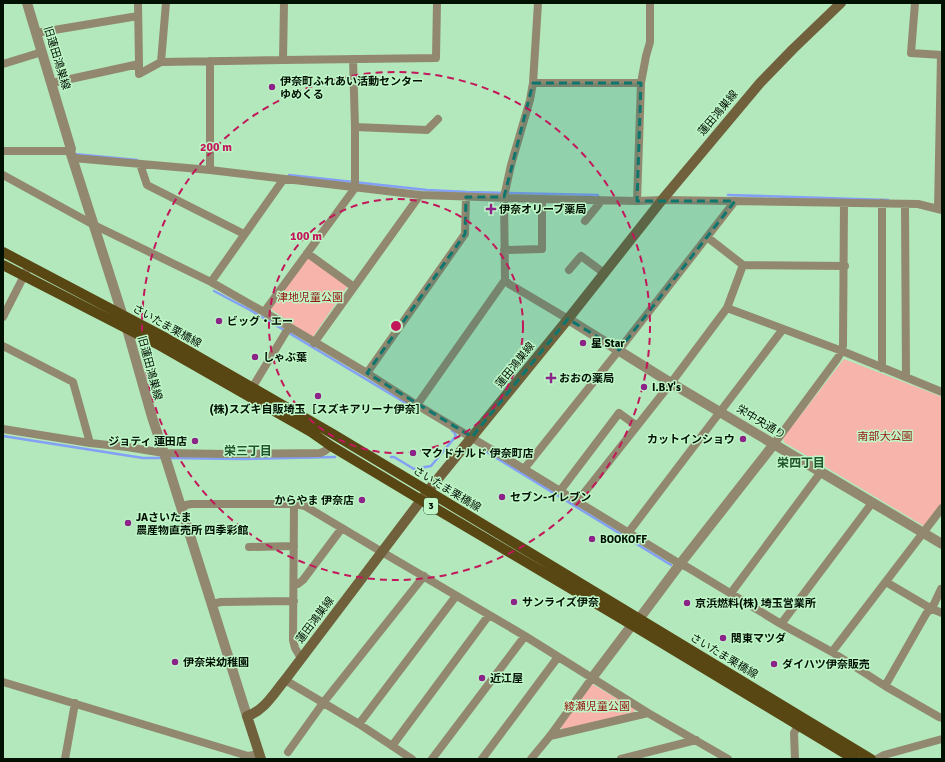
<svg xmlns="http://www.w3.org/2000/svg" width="945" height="762" viewBox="0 0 945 762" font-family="Signika,'Noto Sans JP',sans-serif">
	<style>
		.green { fill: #f6b4aa }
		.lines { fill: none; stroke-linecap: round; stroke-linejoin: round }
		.stream { stroke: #839ff6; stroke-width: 2.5 }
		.minor { stroke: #92886f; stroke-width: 8 }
		.tertiary { stroke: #92886f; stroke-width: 10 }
		.secondary { stroke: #70613c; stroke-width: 10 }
		.primary { stroke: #584613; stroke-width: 10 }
		.marked { fill: #0f766e; fill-opacity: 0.2; stroke: #0f766e; stroke-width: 3; stroke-dasharray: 8 5; stroke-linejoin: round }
		.ring { fill: none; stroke: #c2185b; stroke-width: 2; stroke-dasharray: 7 5 }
		.poi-dot { fill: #8b2388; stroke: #bff6c7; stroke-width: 1.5 }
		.labels { text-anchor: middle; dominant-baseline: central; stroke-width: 3; stroke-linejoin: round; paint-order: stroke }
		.shield { fill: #bff6c7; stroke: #39553e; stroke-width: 1 }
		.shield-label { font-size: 10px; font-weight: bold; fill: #001003 }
		.street-label { font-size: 11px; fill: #001003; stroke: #bff6c7 }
		.poi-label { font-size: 11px; font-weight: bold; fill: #001003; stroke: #bff6c7; text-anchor: start }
		.park-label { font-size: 11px; fill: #941710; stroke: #bff6c7 }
		.neighbourhood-label { font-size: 12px; font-weight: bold; fill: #22542e; stroke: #bff6c7 }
		.centre { fill: #c2185b; stroke: #bff6c7; stroke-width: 2 }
		.ring-label { font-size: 12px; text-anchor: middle; font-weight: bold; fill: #c2185b; stroke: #bff6c7; stroke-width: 3; stroke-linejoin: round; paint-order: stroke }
	</style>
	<rect width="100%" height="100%" fill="#b2e8bb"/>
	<path class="green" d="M308,256L349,284L312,338L271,309Z
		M844,359L942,397V503L924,526L784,442L783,438Z
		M592,684L635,709L633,714L562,731L561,726Z"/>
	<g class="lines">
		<path class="stream" d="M74,154L137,160
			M289,175L427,190L467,192L598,195
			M728,195L888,200
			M214,291L250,310L284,330
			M289,333L414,408
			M3,436L143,458H163
			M482,449L671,565
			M391,457H394L414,469L431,466L456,436L454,432L452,431
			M168,458L242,459L335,457"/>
		<path class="minor" d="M138,3L139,64
			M915,3L911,53L942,55
			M36,33L138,16
			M283,60L284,3
			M161,62L166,3
			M3,64L42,52
			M52,83L139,64V74L161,62L283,60L436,58L437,3
			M533,83H641
			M355,127L427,130L438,119
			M3,151H70
			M73,158L210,170L420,195L542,199L637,201L662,200L918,204L942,210
			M140,164L147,185L244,234
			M210,170V61
			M3,175L94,225L211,282L264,312L367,373L417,405L524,469L680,564L687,567L781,624L832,652L885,686L939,717L942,718
			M637,201L641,83L646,56L650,42V3
			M882,203V368
			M905,204L906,377
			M938,209L941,55
			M585,221L599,204V200
			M707,237L743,265L845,266
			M504,250L542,249V199
			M307,253L354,287
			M569,270L581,256L604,273
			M505,280L509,284L568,319
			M211,282L283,180
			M727,308L842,351L942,392
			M264,312L355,188V127L353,59
			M3,317L29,266
			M314,343L420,195
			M3,346L73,382L90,443
			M367,373L465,234L466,197
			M252,388L289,327
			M417,405L505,280L504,197L511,165L530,100L533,83L538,3
			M3,429L90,443L127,447L164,453L227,454L320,453L325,451L331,446
			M774,444L837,359L842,351L843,345L844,203
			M524,469L619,350L735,201
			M560,491L619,413L637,426
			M577,502L671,383L727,308L743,265
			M294,504L293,640L295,648L301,658
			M181,506L191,504H294L305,506L382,552L525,636L648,713L728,759
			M628,533L783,329
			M249,547L294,546
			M886,582L930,608L942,613
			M294,584H298L303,580L342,528
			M731,593L821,472
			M212,604L221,602L294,601
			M781,624L872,503
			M832,652L942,508
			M285,680L359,724L412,759
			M3,682L248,756L259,754
			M885,686L926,614L934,604L941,589
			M359,724L456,596
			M550,736L648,713
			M392,746L489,615
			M288,752L323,703L424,576
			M65,759L75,703
			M432,759L525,636
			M482,759L558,657
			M531,759L550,736L592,678
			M621,759L696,740
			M795,759L794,733L798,726
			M877,759L884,755L942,739"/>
		<path class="tertiary" d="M27,3L71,149L70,151L127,329L152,417L164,453L247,716
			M568,319L671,383L942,544
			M639,619L680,564L774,444
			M592,678L632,625"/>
		<path class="secondary" d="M261,759L247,716C264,711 274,693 285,680L428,491L568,319L662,200L760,83L793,49L841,3"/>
		<path class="primary" d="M3,252L166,338L333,434L428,491L871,759
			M3,265L157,344L311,432L331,446L421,500L632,625L854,759"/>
	</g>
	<path class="marked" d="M533,83H641L637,201H735L619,350L568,319L472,437L367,373L465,234L466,197H504Z"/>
	<g class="ring">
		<circle cx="396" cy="326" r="127"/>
		<circle cx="396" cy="326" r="254"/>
	</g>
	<g class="poi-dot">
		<circle cx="272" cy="87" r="4"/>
		<path d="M489 203h4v4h4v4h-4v4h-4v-4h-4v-4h4z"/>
		<circle cx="219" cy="321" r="4"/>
		<circle cx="583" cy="343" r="4"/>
		<circle cx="255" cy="357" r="4"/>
		<path d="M549 372h4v4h4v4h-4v4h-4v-4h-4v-4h4z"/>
		<circle cx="644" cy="387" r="4"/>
		<circle cx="318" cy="396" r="4"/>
		<circle cx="743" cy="439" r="4"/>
		<circle cx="195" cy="441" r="4"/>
		<circle cx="413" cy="453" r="4"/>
		<circle cx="502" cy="497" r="4"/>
		<circle cx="362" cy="500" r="4"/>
		<circle cx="128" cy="523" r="4"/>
		<circle cx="592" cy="539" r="4"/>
		<circle cx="514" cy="602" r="4"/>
		<circle cx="687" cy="603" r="4"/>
		<circle cx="723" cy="638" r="4"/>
		<circle cx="175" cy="662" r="4"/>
		<circle cx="774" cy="664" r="4"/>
		<circle cx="482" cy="678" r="4"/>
	</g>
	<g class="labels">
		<rect class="shield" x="424" y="498" width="14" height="16" rx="3"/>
		<g class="shield-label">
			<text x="431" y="506">3</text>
		</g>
		<g class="street-label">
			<text transform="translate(57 58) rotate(73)">旧蓮田鴻巣線</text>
			<text transform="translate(718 113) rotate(-50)">蓮田鴻巣線</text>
			<text transform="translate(167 326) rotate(29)">さいたま栗橋線</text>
			<text transform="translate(515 365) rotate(-51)">蓮田鴻巣線</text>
			<text transform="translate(150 368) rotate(75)">旧蓮田鴻巣線</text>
			<text transform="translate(761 422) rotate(31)">栄中央通り</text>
			<text transform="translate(447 489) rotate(31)">さいたま栗橋線</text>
			<text transform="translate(315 620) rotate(-53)">蓮田鴻巣線</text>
			<text transform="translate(724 656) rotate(31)">さいたま栗橋線</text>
		</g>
		<g class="poi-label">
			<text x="280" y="81">伊奈町ふれあい活動センター<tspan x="280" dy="13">ゆめくる</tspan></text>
			<text x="499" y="209">伊奈オリーブ薬局</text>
			<text x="227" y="321">ビッグ・エー</text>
			<text x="591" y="343">星 Star</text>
			<text x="263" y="357">しゃぶ葉</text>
			<text x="559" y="378">おおの薬局</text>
			<text x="652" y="387">I.B.Y's</text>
			<text x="318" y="409" text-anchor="middle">(株)スズキ自販埼玉［スズキアリーナ伊奈］</text>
			<text x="735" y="439" text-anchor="end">カットインショウ</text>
			<text x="187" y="441" text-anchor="end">ジョティ 蓮田店</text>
			<text x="421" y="453">マクドナルド 伊奈町店</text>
			<text x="510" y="497">セブン-イレブン</text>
			<text x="354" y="500" text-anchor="end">からやま 伊奈店</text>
			<text x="136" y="517">JAさいたま<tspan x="136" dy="13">農産物直売所 四季彩館</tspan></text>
			<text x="600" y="539">BOOKOFF</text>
			<text x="522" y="602">サンライズ伊奈</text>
			<text x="695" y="603">京浜燃料(株) 埼玉営業所</text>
			<text x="731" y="638">関東マツダ</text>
			<text x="183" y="662">伊奈栄幼稚園</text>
			<text x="782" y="664">ダイハツ伊奈販売</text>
			<text x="490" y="678">近江屋</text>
		</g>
		<g class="park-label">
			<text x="310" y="297">津地児童公園</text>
			<text x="885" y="436">南部大公園</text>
			<text x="597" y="706">綾瀬児童公園</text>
		</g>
		<g class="neighbourhood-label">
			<text x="248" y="451">栄三丁目</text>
			<text x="801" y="463">栄四丁目</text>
		</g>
	</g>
	<circle cx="396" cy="326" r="6" class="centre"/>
	<g class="ring-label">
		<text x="216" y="151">200 m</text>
		<text x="306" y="240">100 m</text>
	</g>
	<rect width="945" height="762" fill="none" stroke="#001003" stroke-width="8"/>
</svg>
